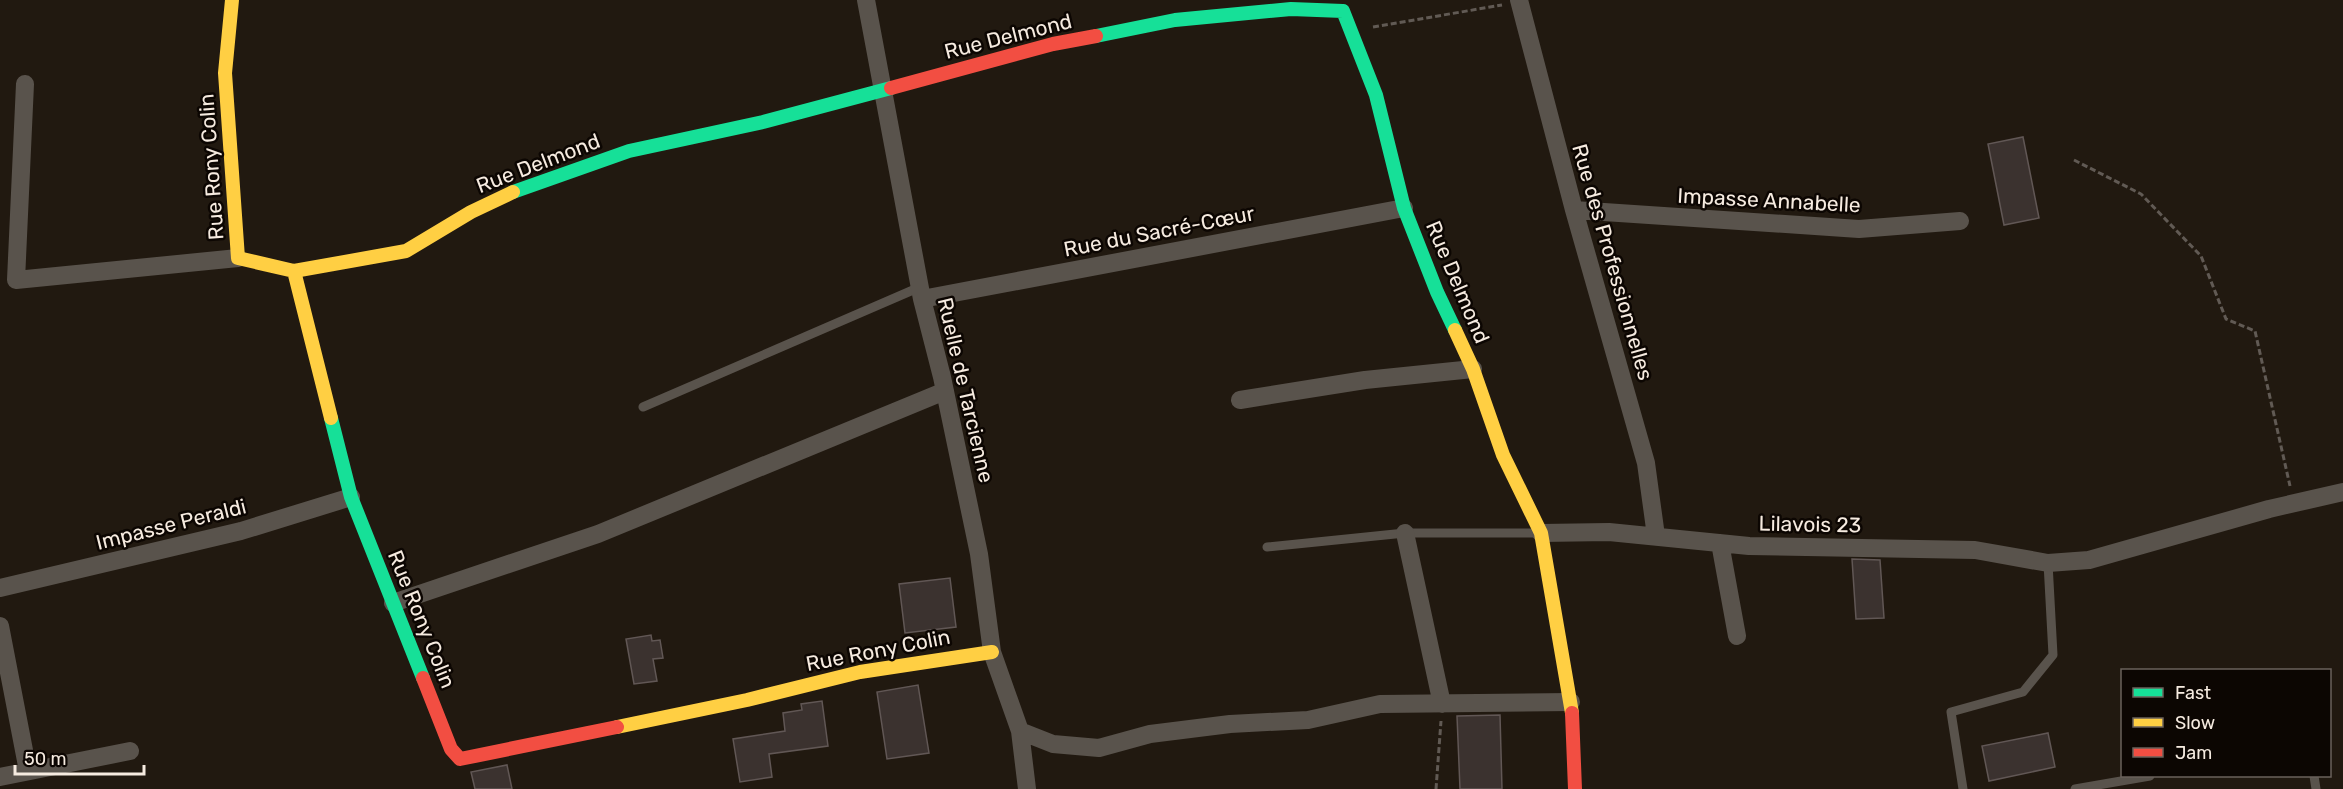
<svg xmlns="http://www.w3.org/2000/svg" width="2343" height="789" viewBox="0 0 2343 789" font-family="Rubik,sans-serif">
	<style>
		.building { fill: #3b322f; stroke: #615755; stroke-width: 1.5 }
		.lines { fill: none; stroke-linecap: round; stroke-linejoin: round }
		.path { stroke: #615a54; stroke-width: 3; stroke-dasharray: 6 3; stroke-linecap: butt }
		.lane { stroke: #59534c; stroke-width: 9 }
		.street { stroke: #59534c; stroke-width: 18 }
		.fast { stroke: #16e098; stroke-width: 14 }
		.slow { stroke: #ffcf43; stroke-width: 14 }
		.jam { stroke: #f24e42; stroke-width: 14 }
		.labels { text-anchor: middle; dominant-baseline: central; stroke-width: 5; stroke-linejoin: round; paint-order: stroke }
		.street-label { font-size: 21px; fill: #f6ebe0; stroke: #0c0602 }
	</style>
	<rect width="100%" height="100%" fill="#211910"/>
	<path class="building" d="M2023,137L2039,218L2004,225L1988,144Z
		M1852,559L1880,560L1884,618L1856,619Z
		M950,578L956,627L905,633L899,584Z
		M651,635L652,641L660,640L663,658L653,659L657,681L634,684L626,639Z
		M918,685L929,753L887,759L877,692Z
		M822,701L828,746L769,754L772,777L740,782L733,739L785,731L783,713L802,710L801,704Z
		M1500,715L1502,789H1460L1457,716Z
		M2048,733L2055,767L1989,781L1982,746Z
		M507,765L512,789H475L471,772Z"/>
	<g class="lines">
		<path class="path" d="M1373,27L1502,5
			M2074,160L2141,194L2201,256L2226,319L2255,331L2290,486
			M1436,789L1441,721"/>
		<path class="lane" d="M643,407L920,287
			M1267,547L1405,533H1537
			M2314,776L2316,789
			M1963,789L1951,712L2023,692L2053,655L2048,563
			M2075,789L2150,776"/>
		<path class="street" d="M866,0L922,299L942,377L979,554L992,652L1020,731L1027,789
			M1519,0L1574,210L1646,463L1656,536
			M25,84L16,280L238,258
			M1574,210L1859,229L1960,221
			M922,299L1404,208
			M1240,400L1365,380L1473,369
			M1405,533L1442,704
			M1541,533L1609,532L1749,546L1975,550L2048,563L2089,560L2269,509L2343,492
			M1720,543L1737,636
			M0,588L241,531L351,497
			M393,603L598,534L945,391
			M0,626L28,771
			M1020,731L1053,744L1099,748L1150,734L1230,724L1308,720L1380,704L1571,702
			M0,777L130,751"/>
		<path class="fast" d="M1096,36L1175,20L1291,9L1343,11L1376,95L1404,208L1437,292L1455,330
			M513,192L629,151L763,122L891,88
			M331,418L351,497L423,678"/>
		<path class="slow" d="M232,0L225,73L238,258L294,271L331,418
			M294,271L406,251L471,212L513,192
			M1455,330L1473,369L1503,455L1541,533L1572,713
			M617,727L747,700L860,672L992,652"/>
		<path class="jam" d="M891,88L1053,44L1096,36
			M423,678L451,749L460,759L617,727
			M1572,713L1575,789"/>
	</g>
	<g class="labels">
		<g class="street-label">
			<text transform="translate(1008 36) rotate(-14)">Rue Delmond</text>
			<text transform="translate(538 163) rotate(-21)">Rue Delmond</text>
			<text transform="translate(211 167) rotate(-94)">Rue Rony Colin</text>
			<text transform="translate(1769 200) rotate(3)">Impasse Annabelle</text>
			<text transform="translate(1159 231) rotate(-11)">Rue du Sacré-Cœur</text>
			<text transform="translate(1613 262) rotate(74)">Rue des Professionnelles</text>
			<text transform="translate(1458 282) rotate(67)">Rue Delmond</text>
			<text transform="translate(966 390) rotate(77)">Ruelle de Tarcienne</text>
			<text transform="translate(171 524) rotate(-14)">Impasse Peraldi</text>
			<text transform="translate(1810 524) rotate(1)">Lilavois 23</text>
			<text transform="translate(422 619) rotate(68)">Rue Rony Colin</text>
			<text transform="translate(878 650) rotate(-11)">Rue Rony Colin</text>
		</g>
	</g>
	<rect x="2121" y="669" width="210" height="108" fill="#0c0602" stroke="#6a625b" stroke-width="1.5"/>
	<rect x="2133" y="688" width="30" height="9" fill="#16e098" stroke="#6a625b" stroke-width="1.5"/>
	<text x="2175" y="699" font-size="18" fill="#f6ebe0">Fast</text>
	<rect x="2133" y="718" width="30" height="9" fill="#ffcf43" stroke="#6a625b" stroke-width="1.5"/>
	<text x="2175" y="729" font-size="18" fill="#f6ebe0">Slow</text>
	<rect x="2133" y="748" width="30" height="9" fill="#f24e42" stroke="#6a625b" stroke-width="1.5"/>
	<text x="2175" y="759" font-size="18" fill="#f6ebe0">Jam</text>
	<path d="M15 765v9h129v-9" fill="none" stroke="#f6ebe0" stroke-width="3"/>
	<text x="24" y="765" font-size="18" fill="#f6ebe0" stroke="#0c0602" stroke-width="4.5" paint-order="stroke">50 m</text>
</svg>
